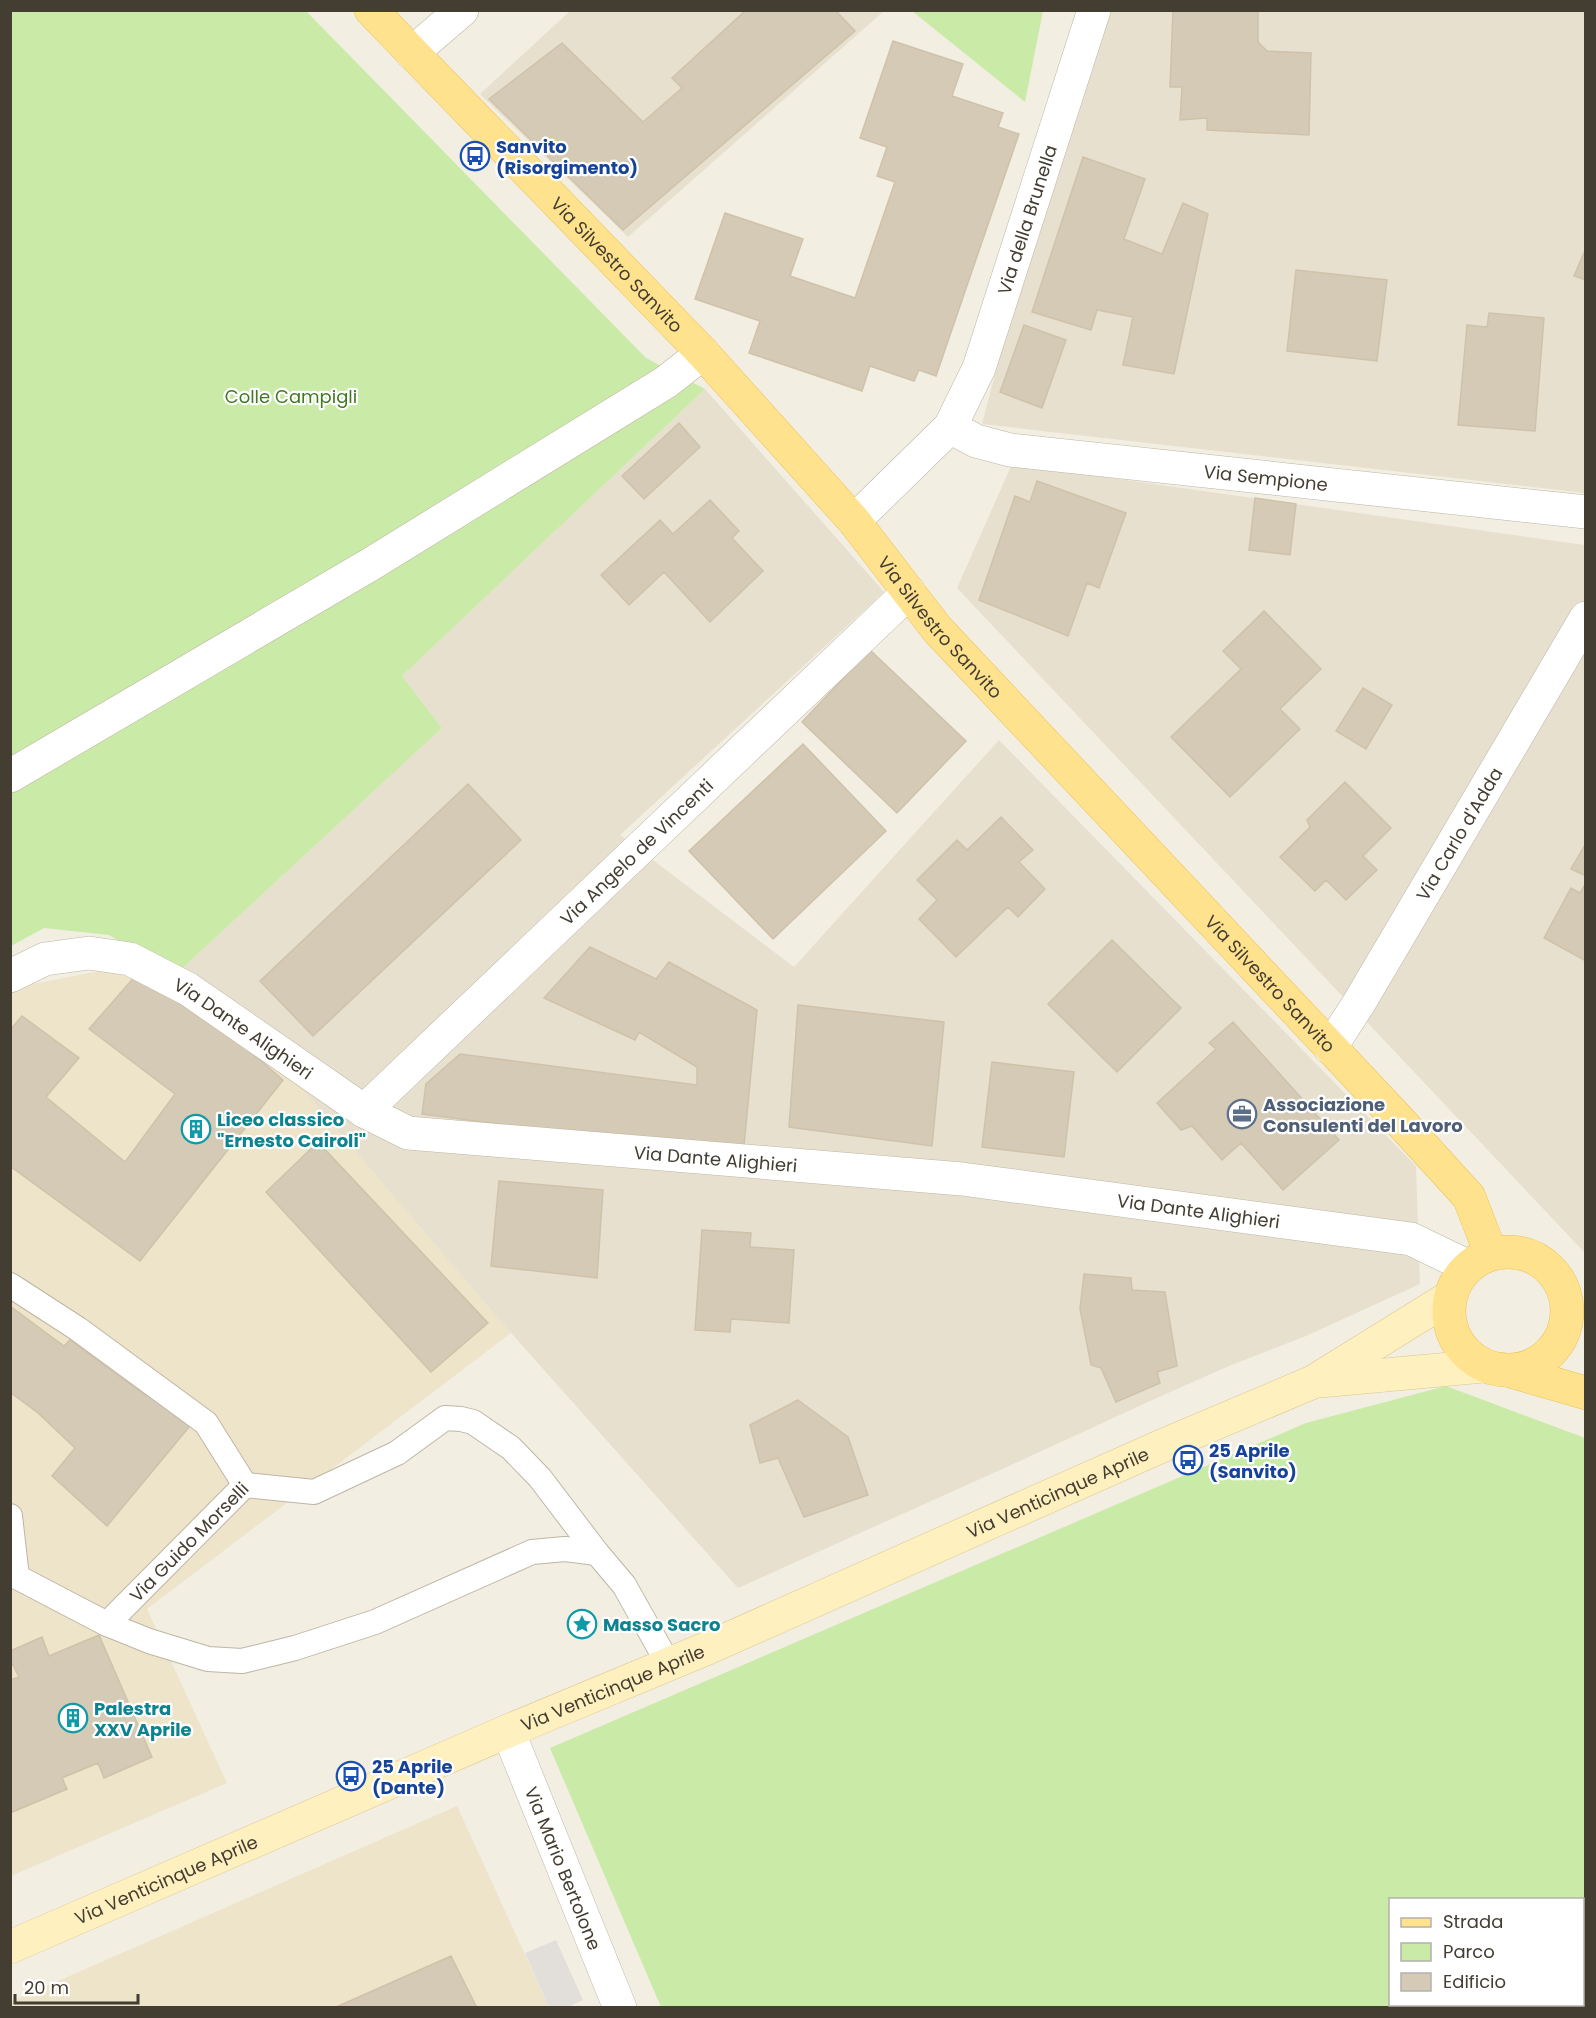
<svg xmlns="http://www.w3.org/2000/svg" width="1596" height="2018" viewBox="0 0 1596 2018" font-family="Poppins,sans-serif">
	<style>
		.residential { fill: #e7e0cf }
		.education { fill: #ede4ca }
		.green { fill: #caeaa7; fill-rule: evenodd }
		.parking { fill: #e2dfdb }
		.building { fill: #d4cab6; stroke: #d0c2a9; stroke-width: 1.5 }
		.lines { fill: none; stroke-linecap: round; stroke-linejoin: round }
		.lane-casing { stroke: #beb6a4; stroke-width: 26 }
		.street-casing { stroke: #beb6a4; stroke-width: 34 }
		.secondary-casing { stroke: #d9c790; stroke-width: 34 }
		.primary-casing { stroke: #ecc257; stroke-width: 34 }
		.lane { stroke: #fff; stroke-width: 24 }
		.street { stroke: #fff; stroke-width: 33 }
		.secondary { stroke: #fff1bf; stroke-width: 33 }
		.primary { stroke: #ffe28e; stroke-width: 33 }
		.labels { text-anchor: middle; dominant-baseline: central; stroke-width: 4.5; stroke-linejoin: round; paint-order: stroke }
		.transit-label { font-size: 18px; font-weight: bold; fill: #164399; stroke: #fff; text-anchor: start }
		.street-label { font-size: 18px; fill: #443d32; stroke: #fff }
		.park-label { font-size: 18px; fill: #417922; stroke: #fff }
		.service-label { font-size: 18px; font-weight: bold; fill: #4e5e75; stroke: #fff; text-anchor: start }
		.culture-label { font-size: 18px; font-weight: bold; fill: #0d838f; stroke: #fff; text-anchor: start }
	</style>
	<rect width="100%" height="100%" fill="#f2eee2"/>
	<path class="residential" d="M570,11H884L628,237L480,94Z
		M1091,11H1585V493L982,424Z
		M705,389L884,592L620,835L794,967L999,740L1416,1166L1420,1284L1306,1336L1229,1366L1159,1397L1009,1466L738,1588L400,1208L175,975L442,728L402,676Z
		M1012,464L1585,545V1253L957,588Z"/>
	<path class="education" d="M121,967L282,1065L511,1333L147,1609L227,1783L11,1876V988Z
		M457,1806L549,2007L11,2008L10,2002Z"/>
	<path class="green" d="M11,11H306L646,358L705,389L402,676L442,728L175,975L109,935L44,928L11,946Z
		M912,11H1043L1025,102Z
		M1446,1386L1585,1438V2007H661L550,1748L1306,1423ZM1390,1900H1582V2004H1390Z"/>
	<path class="parking" d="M556,1940L583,2000L568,2007H549L525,1953Z"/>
	<path class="building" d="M746,10H835L855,31L623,230L489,99L562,43L643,122L682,88L672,78Z
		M1173,10H1258V42L1267,51L1311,53L1309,135L1207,130V118L1180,120L1182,87H1170Z
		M893,41L963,64L952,96L1003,113L998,127L1019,134L936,376L919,370L914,381L870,366L862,391L749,353L760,321L695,299L725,213L803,239L790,276L855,298L895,182L877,176L887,147L860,138Z
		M1083,157L1145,179L1124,239L1162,254L1183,203L1208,214L1174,374L1123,365L1133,317L1097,310L1091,330L1032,312Z
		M1586,248V280L1574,276Z
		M1296,270L1387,280L1377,361L1287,351Z
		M1489,313L1544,318L1535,431L1458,425L1467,325L1487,327Z
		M1024,325L1066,340L1042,408L1000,392Z
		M679,423L700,447L644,499L622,476Z
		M1037,481L1126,513L1099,588L1087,583L1068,636L979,600L1015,496L1030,502Z
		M1255,498L1296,504L1290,555L1249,550Z
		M710,500L739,531L732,538L763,571L710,622L664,572L629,605L601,575L660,520L673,534Z
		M1264,611L1321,669L1280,709L1300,729L1230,797L1171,737L1241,669L1223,651Z
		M870,650L966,741L897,813L802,722Z
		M1363,688L1392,705L1366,749L1336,731Z
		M803,744L886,831L773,939L689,851Z
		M1345,782L1391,828L1363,856L1377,870L1346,900L1326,880L1315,891L1280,857L1310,827L1307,820Z
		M468,784L521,840L313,1036L260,981Z
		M1001,817L1033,850L1019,862L1045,889L1018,917L1008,907L956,957L919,919L937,900L917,880L957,840L967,850Z
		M1586,843V876L1571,869Z
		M1586,883V961L1544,938L1571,888L1580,893Z
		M1112,940L1181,1008L1117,1072L1048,1004Z
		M590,947L656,979L669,962L757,1010L743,1156L422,1114L426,1084L460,1054L697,1085V1067L639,1032L635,1040L544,998Z
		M144,966L197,1005L283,1080L140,1261L10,1166V1030L22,1016L79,1058L46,1097L125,1162L175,1094L89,1029Z
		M798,1005L944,1022L932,1146L789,1127Z
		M1233,1022L1339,1140L1283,1190L1241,1143L1222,1160L1192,1126L1181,1130L1157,1103L1216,1049L1209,1043Z
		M992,1062L1074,1072L1064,1157L982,1147Z
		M318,1142L488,1323L431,1372L266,1192Z
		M499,1181L603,1190L597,1278L491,1266Z
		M702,1230L751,1233L750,1247L794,1250L789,1323L731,1319L730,1332L695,1330Z
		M1084,1274L1131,1278L1132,1290L1165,1292L1177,1366L1157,1372L1160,1383L1116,1402L1101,1368L1091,1365L1080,1309Z
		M10,1306L64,1346L70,1340L145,1395L151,1388L194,1421L107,1526L52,1476L75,1448L38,1413L10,1392Z
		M798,1400L848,1437L868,1495L804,1517L778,1458L760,1463L750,1425Z
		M99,1635L152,1757L104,1778L98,1763L62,1778L67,1789L10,1813V1680L19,1677L10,1659V1651L42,1637L49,1656Z
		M451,1956L477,2008H334Z"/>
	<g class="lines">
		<g class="lane-casing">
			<g id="lane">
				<path d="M10,1285L78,1329L206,1423L245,1485"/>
				<path d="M10,1516L17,1577"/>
				<path d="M17,1577L107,1624L149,1641L208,1659L242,1661L295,1648L375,1622L532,1552L565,1549L597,1553L624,1585L669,1665"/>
				<path id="s1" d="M107,1624L245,1485L314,1492L397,1453L445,1418L461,1419L473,1422L511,1448L540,1478L597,1553"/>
			</g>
		</g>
		<g class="street-casing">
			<g id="street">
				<path d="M412,53L462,10"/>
				<path id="s2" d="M950,427L976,441L1010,450L1586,512"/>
				<path id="s3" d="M854,521L950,427L979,368L1094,10"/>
				<path d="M10,776L371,564L666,382L703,353"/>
				<path id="s4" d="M10,976L45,959L89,953L130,959L188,989L364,1111L408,1133L962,1179L1411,1239L1467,1266"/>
				<path id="s5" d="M1330,1048L1359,1003L1586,618"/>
				<path id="s6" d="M364,1111L909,592"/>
				<path id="s7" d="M508,1731L620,2008"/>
			</g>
		</g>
		<g class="secondary-casing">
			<g id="secondary">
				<path d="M1320,1381L1483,1366"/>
				<path id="s8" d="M10,1947L508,1731L710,1647L1164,1445L1313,1382L1450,1297"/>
			</g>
		</g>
		<g class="primary-casing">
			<g id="primary">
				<path id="s9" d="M371,10L703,353L854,521L937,629L1397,1118L1469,1197L1491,1254"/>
				<circle cx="1508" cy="1311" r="59"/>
				<path d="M1510,1371L1586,1393"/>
			</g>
		</g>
		<use href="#lane" class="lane"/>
		<use href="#street" class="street"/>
		<use href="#secondary" class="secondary"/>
		<use href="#primary" class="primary"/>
	</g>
	<defs>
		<g id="bus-ring" transform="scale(1.5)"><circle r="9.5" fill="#fff" stroke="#1a4fb4" stroke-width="1.5"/><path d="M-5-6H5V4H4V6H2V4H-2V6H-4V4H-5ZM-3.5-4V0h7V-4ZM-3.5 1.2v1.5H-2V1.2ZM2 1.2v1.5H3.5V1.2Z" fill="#1a4fb4"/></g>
		<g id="office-ring" transform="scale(1.5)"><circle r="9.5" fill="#fff" stroke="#5c6f8a" stroke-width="1.5"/><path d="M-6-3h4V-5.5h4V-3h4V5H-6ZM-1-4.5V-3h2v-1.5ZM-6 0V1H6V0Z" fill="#5c6f8a"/></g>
		<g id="building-ring" transform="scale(1.5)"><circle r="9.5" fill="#fff" stroke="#0f9aa8" stroke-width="1.5"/><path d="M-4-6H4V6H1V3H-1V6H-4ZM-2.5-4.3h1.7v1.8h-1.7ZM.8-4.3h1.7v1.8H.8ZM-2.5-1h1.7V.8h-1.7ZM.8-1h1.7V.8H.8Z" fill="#0f9aa8"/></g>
		<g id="sight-ring" transform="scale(1.5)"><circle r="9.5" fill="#fff" stroke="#0f9aa8" stroke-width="1.5"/><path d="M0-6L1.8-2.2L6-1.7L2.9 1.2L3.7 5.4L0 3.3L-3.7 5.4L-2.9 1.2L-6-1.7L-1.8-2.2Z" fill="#0f9aa8"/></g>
	</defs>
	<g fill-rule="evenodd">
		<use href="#bus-ring" x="475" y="156"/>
		<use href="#office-ring" x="1242" y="1114"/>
		<use href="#building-ring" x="196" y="1129"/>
		<use href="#bus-ring" x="1188" y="1460"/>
		<use href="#sight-ring" x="582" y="1624"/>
		<use href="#building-ring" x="73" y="1718"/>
		<use href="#bus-ring" x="351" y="1776"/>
	</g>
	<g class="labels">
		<g class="transit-label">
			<text x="496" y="146">Sanvito<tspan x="496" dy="21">(Risorgimento)</tspan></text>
			<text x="1209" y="1450">25 Aprile<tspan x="1209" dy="21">(Sanvito)</tspan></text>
			<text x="372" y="1766">25 Aprile<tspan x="372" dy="21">(Dante)</tspan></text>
		</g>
		<g class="street-label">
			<text stroke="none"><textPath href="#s3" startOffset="356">Via della Brunella</textPath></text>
			<text stroke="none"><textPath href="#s9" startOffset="354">Via Silvestro Sanvito</textPath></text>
			<text stroke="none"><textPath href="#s2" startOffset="322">Via Sempione</textPath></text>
			<text stroke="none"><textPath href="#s9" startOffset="840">Via Silvestro Sanvito</textPath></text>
			<text stroke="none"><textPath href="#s5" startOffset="250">Via Carlo d'Adda</textPath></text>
			<text stroke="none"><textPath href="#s6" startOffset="376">Via Angelo de Vincenti</textPath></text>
			<text stroke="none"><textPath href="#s9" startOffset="1326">Via Silvestro Sanvito</textPath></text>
			<text stroke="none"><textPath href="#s4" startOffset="258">Via Dante Alighieri</textPath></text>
			<text stroke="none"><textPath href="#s4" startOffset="762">Via Dante Alighieri</textPath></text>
			<text stroke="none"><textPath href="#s4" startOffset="1248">Via Dante Alighieri</textPath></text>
			<text stroke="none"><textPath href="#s8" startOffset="1142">Via Venticinque Aprile</textPath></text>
			<text stroke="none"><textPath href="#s1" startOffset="116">Via Guido Morselli</textPath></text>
			<text stroke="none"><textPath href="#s8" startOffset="656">Via Venticinque Aprile</textPath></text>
			<text stroke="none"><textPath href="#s7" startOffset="148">Via Mario Bertolone</textPath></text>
			<text stroke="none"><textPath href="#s8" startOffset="170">Via Venticinque Aprile</textPath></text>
		</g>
		<g class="park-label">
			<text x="291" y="396">Colle Campigli</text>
		</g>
		<g class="service-label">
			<text x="1263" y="1104">Associazione<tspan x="1263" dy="21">Consulenti del Lavoro</tspan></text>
		</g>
		<g class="culture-label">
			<text x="217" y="1119">Liceo classico<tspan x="217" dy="21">"Ernesto Cairoli"</tspan></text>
			<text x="603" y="1624">Masso Sacro</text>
			<text x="94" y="1708">Palestra<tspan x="94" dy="21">XXV Aprile</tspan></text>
		</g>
	</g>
	<rect width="1596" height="2018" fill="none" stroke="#443d32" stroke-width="24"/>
	<rect x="1389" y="1898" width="195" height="108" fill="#ffffff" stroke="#b4b1ad" stroke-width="1.5"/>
	<rect x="1401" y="1918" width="30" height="9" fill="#ffe28e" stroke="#b4b1ad" stroke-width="1.5"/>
	<text x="1443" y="1928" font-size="18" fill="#443d32">Strada</text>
	<rect x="1401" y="1943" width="30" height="18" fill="#caeaa7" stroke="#b4b1ad" stroke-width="1.5"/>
	<text x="1443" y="1958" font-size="18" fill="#443d32">Parco</text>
	<rect x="1401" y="1973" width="30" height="18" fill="#d4cab6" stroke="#b4b1ad" stroke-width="1.5"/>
	<text x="1443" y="1988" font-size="18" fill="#443d32">Edificio</text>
	<path d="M15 1994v9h123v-9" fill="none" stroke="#443d32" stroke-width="3"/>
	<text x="24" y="1994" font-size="18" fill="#443d32" stroke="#ffffff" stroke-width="4.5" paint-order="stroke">20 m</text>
</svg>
